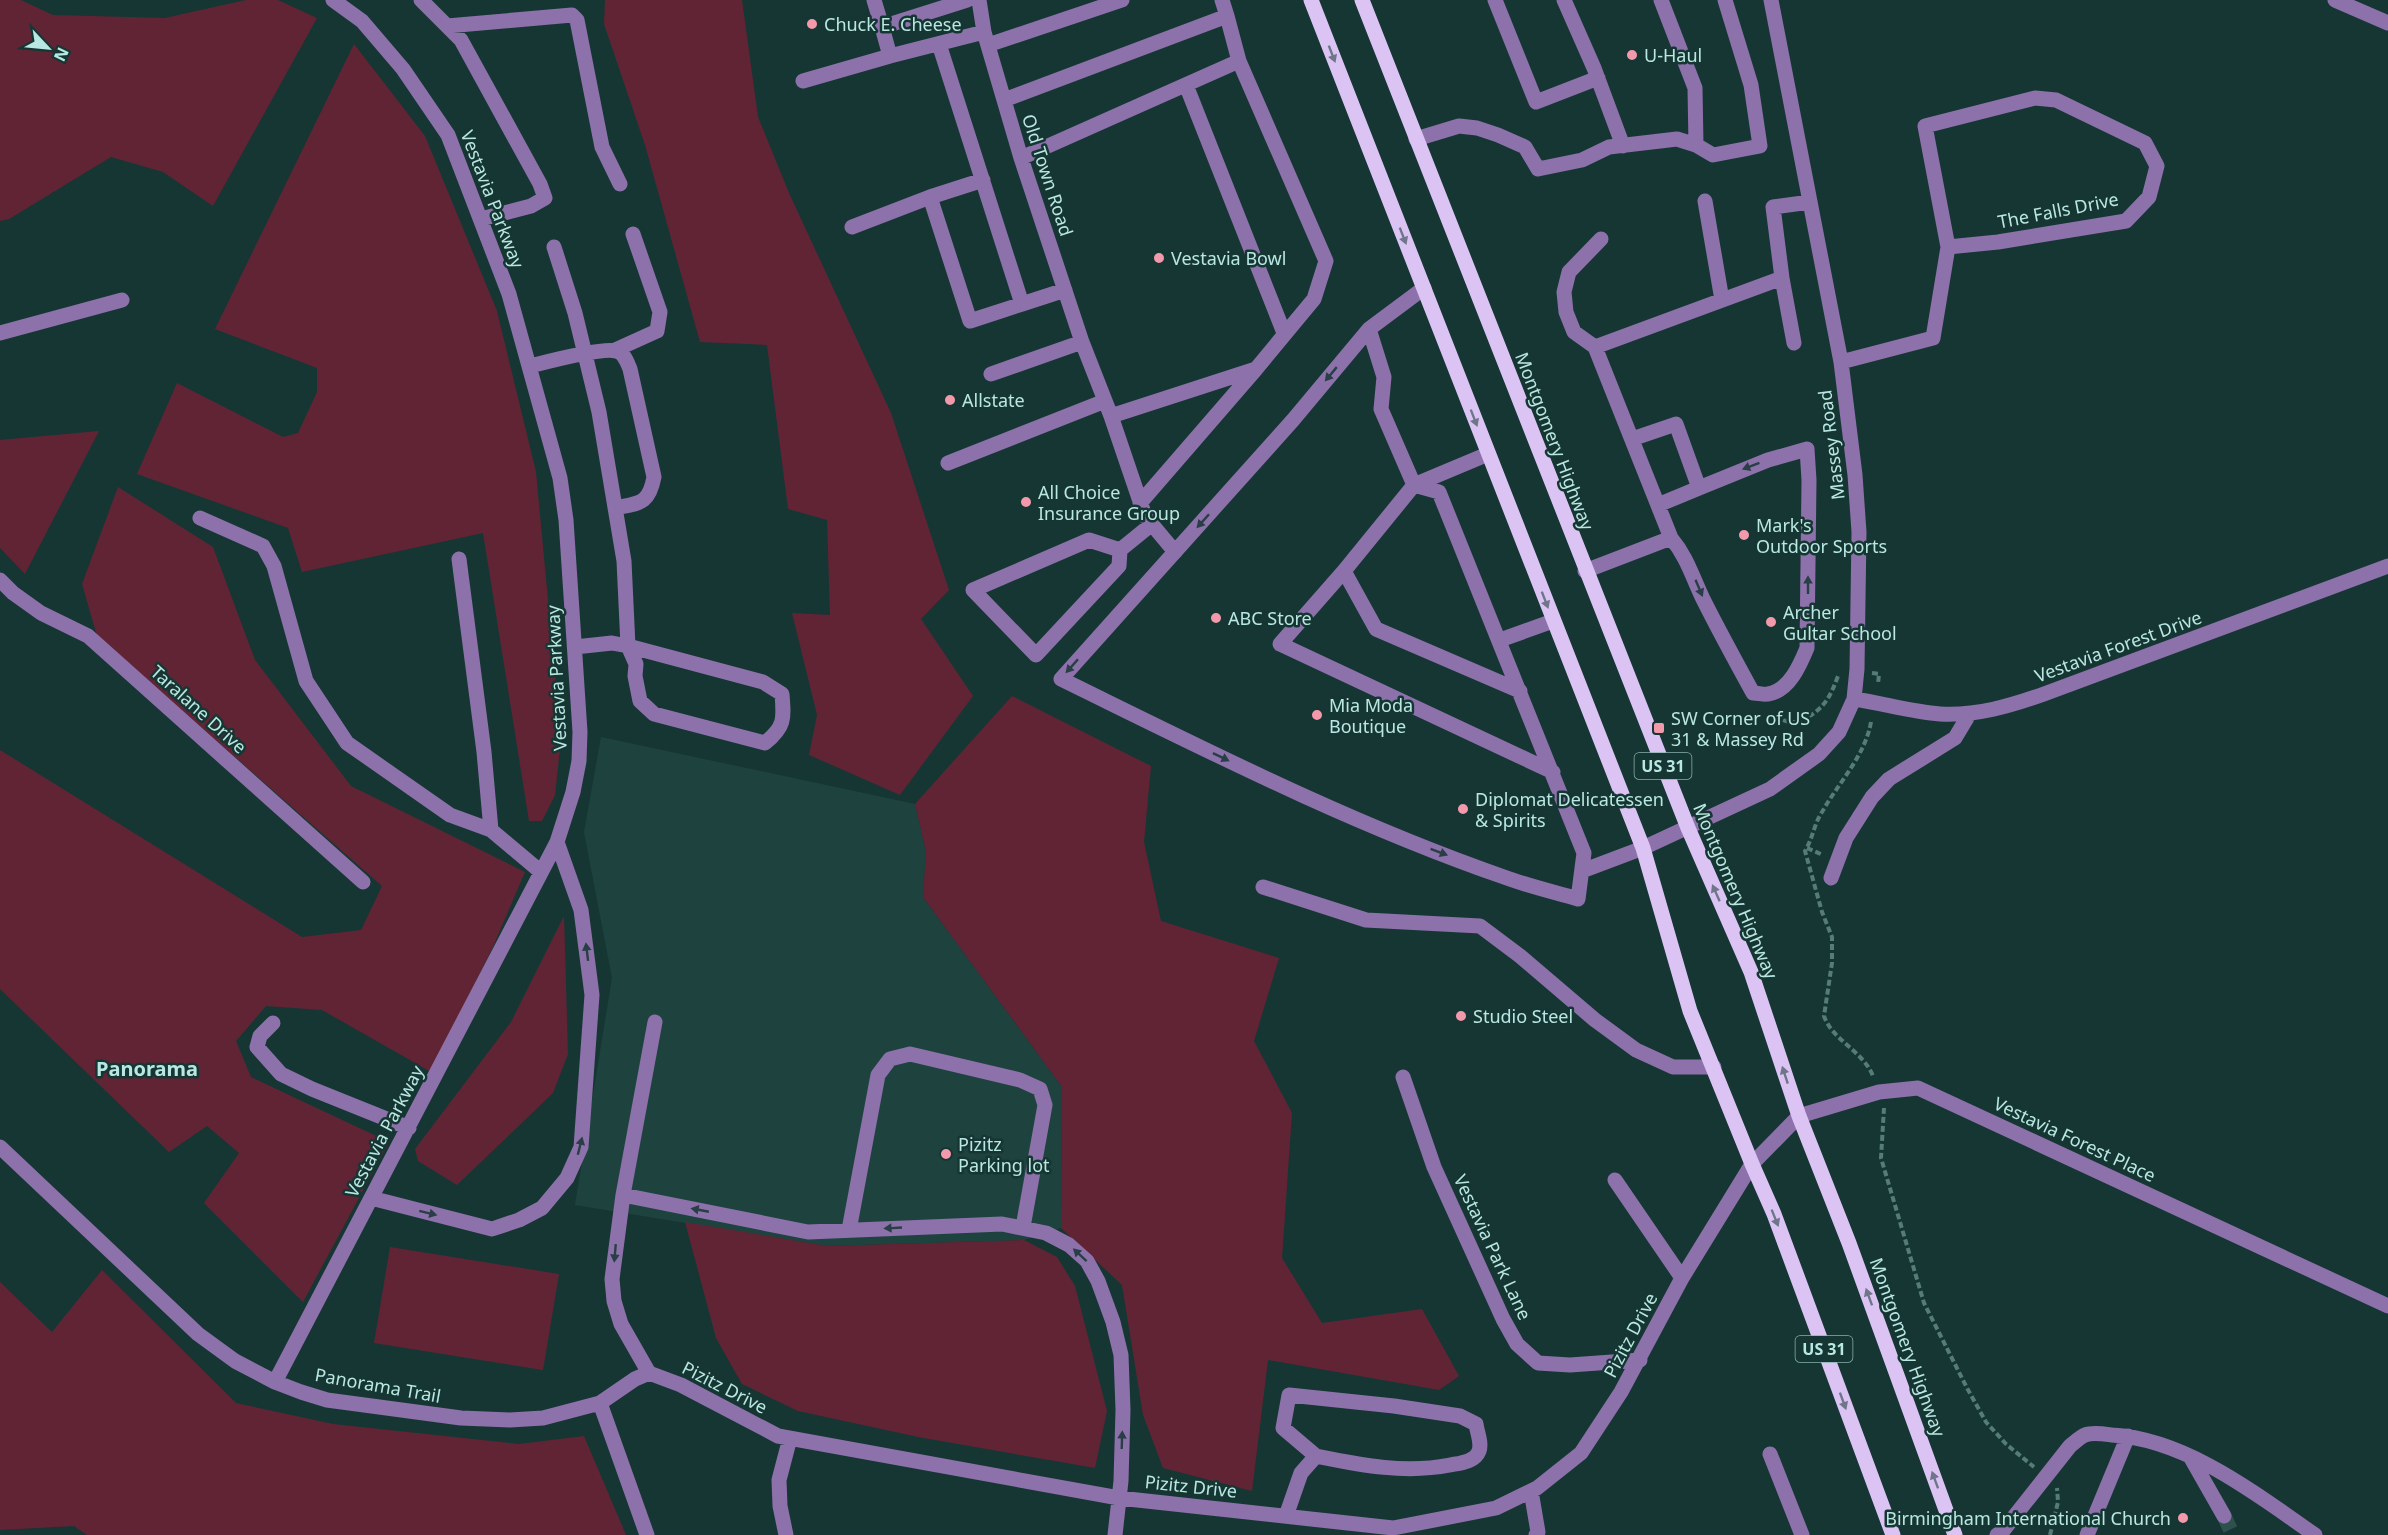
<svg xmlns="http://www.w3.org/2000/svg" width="2388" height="1535" viewBox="0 0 2388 1535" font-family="'Noto Sans',sans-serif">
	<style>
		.built { fill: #1e433f }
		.green { fill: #612435 }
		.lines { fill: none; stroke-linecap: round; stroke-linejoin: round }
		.minor-tunnel { stroke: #2e514d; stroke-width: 15; stroke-dasharray: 15 8; stroke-linecap: butt }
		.path { stroke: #567c77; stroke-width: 4; stroke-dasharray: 6 3; stroke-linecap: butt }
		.minor { stroke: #8d71ab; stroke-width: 15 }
		.major { stroke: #dbc4f4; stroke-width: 15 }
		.oneway { fill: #6f768a }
		.oneway2 { fill: #283f45 }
		.poi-dot { fill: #f29aac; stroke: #163633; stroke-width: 2 }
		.labels { text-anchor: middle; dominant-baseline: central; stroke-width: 5; stroke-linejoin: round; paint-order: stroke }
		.shield { fill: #163633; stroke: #88b2ad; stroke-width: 1.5 }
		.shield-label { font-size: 16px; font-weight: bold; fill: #b9e7e1 }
		.poi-label { font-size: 18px; fill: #b9e7e1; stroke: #163633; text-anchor: start }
		.street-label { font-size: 18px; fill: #b9e7e1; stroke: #163633 }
		.neighbourhood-label { font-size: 20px; font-weight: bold; fill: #b9e7e1; stroke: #163633 }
	</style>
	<rect width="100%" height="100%" fill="#163633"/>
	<path class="built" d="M601,737L915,804L926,852L923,897L1062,1087L1061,1228L1024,1240L827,1246L575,1205L612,978L584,832Z"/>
	<path class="green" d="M0,0H21L53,15L165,18L246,0H278L317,18L213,206L163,172L111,157L9,219L0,221Z
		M605,0H742L758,117L789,193L891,413L949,590L921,619L973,696L900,795L809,755L817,715L792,613L830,615L827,520L788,509L767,345L700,342L645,145L604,24Z
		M354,44L425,136L497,311L536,472L561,739L555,795L542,821H529L483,533L302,572L288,528L137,474L177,383L283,437L298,433L317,392V368L215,329Z
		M99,431L25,574L0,548V440Z
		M118,487L213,547L255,660L351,786L525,872L492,949L431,1072L322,1010L266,1006L236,1041L251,1077L389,1142L303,1302L204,1203L239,1153L207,1126L169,1152L0,989V750L302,937L361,930L382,886L97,636L82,584Z
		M1012,696L1151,766L1144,842L1161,921L1279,958L1254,1041L1292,1113L1282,1258L1322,1323L1422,1309L1459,1376L1439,1390L1268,1360L1252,1491L1163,1468L1143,1415L1122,1285L1061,1228L1062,1087L923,897L926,852L915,804Z
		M564,916L568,1054L553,1093L457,1185L418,1161L415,1149L511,1022Z
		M685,1222L827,1246L1024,1240L1057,1257L1075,1286L1107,1411L1095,1468L918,1437L798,1411L742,1384L716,1338Z
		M390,1247L559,1274L543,1370L374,1343Z
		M102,1270L236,1403L333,1424L519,1444L584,1436L626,1535H87L74,1526L0,1530V1282L52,1332Z"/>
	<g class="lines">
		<path class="minor-tunnel" d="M2224,1516L2233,1535"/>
		<path class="path" d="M1872,673L1879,674L1878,684
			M1783,720C1792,724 1797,722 1806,718C1825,708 1831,695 1838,676
			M1871,722C1865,756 1839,782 1822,812C1814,824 1813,838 1805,851L1822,912L1832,937V963L1824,1016C1832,1040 1863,1051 1873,1076
			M1807,848L1823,855
			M1884,1108L1881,1158L1924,1303L1967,1388L1986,1422L2006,1444L2034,1467
			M2050,1535L2058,1502L2057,1488"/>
		<path class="minor" d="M421,0L461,40L540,184L545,198L531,206L481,219
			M874,0L882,27L967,0
			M979,0L984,32L1021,158L1082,342L1111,416L1145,516L1175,552
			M1222,0L1227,16
			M1495,0L1536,102L1598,78
			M1564,0L1594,68L1623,146
			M1661,0L1695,88L1696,145
			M2335,0L2388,23
			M447,26L572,15L577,20L602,147L620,184
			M882,27L890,56L984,32
			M939,44L1022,304L1065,290
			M988,45L1122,0
			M803,81L890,56
			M1186,85L1284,333
			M1004,100L1227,16L1239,61
			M1416,139L1459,126L1477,128L1498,135L1525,147L1538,169L1582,160L1609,147L1677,139L1696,145L1713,155L1760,146L1751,85L1725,0
			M1021,158L1239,61L1326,261L1314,299L1256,369
			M983,180L930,197L970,321L1022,304
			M1705,201L1722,300
			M852,227L930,197
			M1601,239L1569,272L1564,292L1566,312L1574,332L1595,347L1671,538C1687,557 1692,576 1703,599C1719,631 1736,662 1753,693C1758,693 1764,695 1768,694C1789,691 1800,665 1807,648L1809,480L1807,449L1768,460L1699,488
			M554,247L575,313L599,412L624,561L628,646L763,682L782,694C784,719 785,727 765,743L654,714L640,701L635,676L636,664L628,646L612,643L575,647
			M1782,278L1794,343
			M1369,329L1384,377L1381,409L1414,485L1439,492L1584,853L1578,899C1554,892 1528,886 1504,877C1351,824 1206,750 1061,679L1293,420L1369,329L1424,288
			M0,333L122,300
			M1595,347L1782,278L1773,207L1810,202
			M615,350L657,331L660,312L633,234
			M1841,362L1933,338L1948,247L1998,242L2126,221L2149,197L2157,166L2145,143L2056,100L2035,98L1925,126L1948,247
			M530,366C546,362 602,347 616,351C624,352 627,362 630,369L654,477C649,504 640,503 615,508
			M991,374L1082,342
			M1111,416L1256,369L1140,503
			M1632,439L1676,424L1699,488L1658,505
			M1488,454L1414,485L1344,571L1376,629L1520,691
			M948,463L1105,401
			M200,518L263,546L274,566L306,681L347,743L450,815L491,830
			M1120,550L1119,566L1036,655L973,590L1089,540L1120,550L1152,524
			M459,559L484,752L491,830L541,872
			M1344,571L1280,644L1553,772
			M1585,571L1671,538
			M0,580L13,593L41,613L88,636L363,882
			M1500,640L1553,621
			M1854,699C1882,703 1912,712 1940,714C1977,716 2010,706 2044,694L2388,566
			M1582,871L1643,848L1770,789L1819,754L1839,732L1854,699L1857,669L1859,532L1855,475L1841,362L1771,0
			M1831,878L1846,838L1872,797L1889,779L1955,738L1970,713
			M1263,887L1366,920L1480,926L1520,956L1595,1020L1636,1050L1673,1067H1714
			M655,1022L623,1195L612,1279L614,1301L621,1324L649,1373L681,1385L778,1436L1119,1498L1393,1528L1496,1508L1537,1488L1581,1453L1621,1392L1682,1278L1752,1164L1799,1116L1879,1092L1918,1088L2388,1306
			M273,1023L260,1036L257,1047L281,1074L312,1089L409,1128
			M1403,1077L1434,1167L1503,1319L1517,1344L1538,1363L1570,1365L1640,1360
			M0,1147L198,1334L235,1361L275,1382L301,1392L327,1400L461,1418L510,1420L543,1418L600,1403L635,1379L649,1373
			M1615,1180L1682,1278
			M623,1195L808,1232L1002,1224L1046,1233L1069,1245L1087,1261L1098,1281L1113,1322L1121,1355L1123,1410L1121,1481L1115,1535
			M371,1198L492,1229L519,1220L542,1208L567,1178L581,1147L592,995L581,910L557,842
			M849,1230L878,1075L890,1059L910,1054L1020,1080L1040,1089L1045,1105L1023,1227
			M275,1382L557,842L573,792L579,761L580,732L566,520L560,478L509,294L448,135L403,69L362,21L333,0
			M600,1403L647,1535
			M1770,1454L1802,1535
			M2191,1458L2224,1516
			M1531,1491L1538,1532L1536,1535
			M1286,1516L1301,1473L1316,1456C1361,1465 1404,1474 1450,1465C1460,1463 1475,1462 1479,1451C1482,1443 1477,1432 1476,1424L1460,1416L1394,1406L1289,1395L1283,1428L1316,1456
			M786,1535L780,1506L779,1480L790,1438
			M1997,1535L2002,1532L2070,1446C2074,1443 2080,1437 2085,1435C2093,1432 2104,1434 2112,1435C2186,1439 2256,1494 2315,1535
			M2087,1535L2128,1436"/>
		<path class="major" d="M1311,0L1643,848L1690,1011L1752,1164L1774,1214L1893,1535
			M1362,0L1688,828L1751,972L1799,1116L1849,1243L1955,1535"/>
	</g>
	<defs><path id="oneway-solid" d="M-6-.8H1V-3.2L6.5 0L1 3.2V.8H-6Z" transform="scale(1.5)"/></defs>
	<g class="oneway">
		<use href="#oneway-solid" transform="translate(1332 54) rotate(69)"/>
		<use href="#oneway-solid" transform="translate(1403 236) rotate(69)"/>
		<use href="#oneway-solid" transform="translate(1474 418) rotate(69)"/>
		<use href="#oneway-solid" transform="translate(1545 600) rotate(69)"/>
		<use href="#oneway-solid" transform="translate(1716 893) rotate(-114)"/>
		<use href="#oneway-solid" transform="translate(1785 1075) rotate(-108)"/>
		<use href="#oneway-solid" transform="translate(1775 1218) rotate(68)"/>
		<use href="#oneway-solid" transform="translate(1869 1297) rotate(-110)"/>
		<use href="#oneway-solid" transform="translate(1843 1401) rotate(70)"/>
		<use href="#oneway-solid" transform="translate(1935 1480) rotate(-110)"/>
	</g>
	<g class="oneway2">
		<use href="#oneway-solid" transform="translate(1331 374) rotate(130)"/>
		<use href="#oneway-solid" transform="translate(1751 466) rotate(159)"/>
		<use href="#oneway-solid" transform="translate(1203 521) rotate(132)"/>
		<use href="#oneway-solid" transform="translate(1808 585) rotate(-90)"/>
		<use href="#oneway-solid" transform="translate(1699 588) rotate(67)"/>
		<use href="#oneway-solid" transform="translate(1072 666) rotate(132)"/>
		<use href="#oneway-solid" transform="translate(1221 757) rotate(26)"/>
		<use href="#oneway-solid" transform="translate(1439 852) rotate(21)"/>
		<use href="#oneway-solid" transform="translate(587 952) rotate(-97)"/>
		<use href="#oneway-solid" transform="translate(580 1146) rotate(-76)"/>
		<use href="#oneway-solid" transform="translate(700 1210) rotate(-169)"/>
		<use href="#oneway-solid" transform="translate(428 1213) rotate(14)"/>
		<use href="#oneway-solid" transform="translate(893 1228) rotate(177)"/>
		<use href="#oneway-solid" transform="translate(615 1253) rotate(95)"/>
		<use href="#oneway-solid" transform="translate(1080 1255) rotate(-137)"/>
		<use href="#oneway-solid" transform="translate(1122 1440) rotate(-88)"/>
	</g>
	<g class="poi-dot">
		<circle cx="812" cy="24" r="6"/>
		<circle cx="1632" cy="55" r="6"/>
		<circle cx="1159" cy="258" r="6"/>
		<circle cx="950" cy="400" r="6"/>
		<circle cx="1026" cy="502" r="6"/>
		<circle cx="1744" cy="535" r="6"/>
		<circle cx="1216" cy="618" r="6"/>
		<circle cx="1771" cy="622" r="6"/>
		<circle cx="1317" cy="715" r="6"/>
		<rect x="1653" y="722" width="12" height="12" rx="3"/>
		<circle cx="1463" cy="809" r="6"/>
		<circle cx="1461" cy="1016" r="6"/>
		<circle cx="946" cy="1154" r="6"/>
		<circle cx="2183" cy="1518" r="6"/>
	</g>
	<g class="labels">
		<g class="shield">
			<rect x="1634.5" y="753" width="57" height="26" rx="4.5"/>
			<rect x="1795.5" y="1336" width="57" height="26" rx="4.5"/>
		</g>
		<g class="shield-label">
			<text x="1663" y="766">US 31</text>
			<text x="1824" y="1349">US 31</text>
		</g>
		<g class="poi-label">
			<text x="824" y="24">Chuck E. Cheese</text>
			<text x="1644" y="55">U-Haul</text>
			<text x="1171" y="258">Vestavia Bowl</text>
			<text x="962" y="400">Allstate</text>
			<text x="1038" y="492">All Choice<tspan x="1038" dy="21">Insurance Group</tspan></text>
			<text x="1756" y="525">Mark's<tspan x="1756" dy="21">Outdoor Sports</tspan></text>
			<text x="1783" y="612">Archer<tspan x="1783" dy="21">Gultar School</tspan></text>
			<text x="1228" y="618">ABC Store</text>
			<text x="1329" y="705">Mia Moda<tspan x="1329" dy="21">Boutique</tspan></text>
			<text x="1671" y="718">SW Corner of US<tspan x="1671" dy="21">31 &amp; Massey Rd</tspan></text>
			<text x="1475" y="799">Diplomat Delicatessen<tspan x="1475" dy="21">&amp; Spirits</tspan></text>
			<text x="1473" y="1016">Studio Steel</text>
			<text x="958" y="1144">Pizitz<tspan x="958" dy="21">Parking lot</tspan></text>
			<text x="2171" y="1518" text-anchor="end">Birmingham International Church</text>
		</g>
		<g class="street-label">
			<text transform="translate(1048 175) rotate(72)">Old Town Road</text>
			<text transform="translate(493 199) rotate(69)">Vestavia Parkway</text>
			<text transform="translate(2058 210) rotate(-11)">The Falls Drive</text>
			<text transform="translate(1555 441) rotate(69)">Montgomery Highway</text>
			<text transform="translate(1831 445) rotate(-97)">Massey Road</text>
			<text transform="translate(2118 646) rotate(-20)">Vestavia Forest Drive</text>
			<text transform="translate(556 678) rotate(-93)">Vestavia Parkway</text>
			<text transform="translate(199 709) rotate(42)">Taralane Drive</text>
			<text transform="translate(1736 891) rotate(67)">Montgomery Highway</text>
			<text transform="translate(384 1131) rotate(-62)">Vestavia Parkway</text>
			<text transform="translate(2075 1139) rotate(25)">Vestavia Forest Place</text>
			<text transform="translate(1493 1247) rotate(65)">Vestavia Park Lane</text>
			<text transform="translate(1630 1335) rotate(-62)">Pizitz Drive</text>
			<text transform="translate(1908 1347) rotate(70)">Montgomery Highway</text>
			<text transform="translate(378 1385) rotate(10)">Panorama Trail</text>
			<text transform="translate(725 1387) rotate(27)">Pizitz Drive</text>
			<text transform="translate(1191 1486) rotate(6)">Pizitz Drive</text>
		</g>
		<g class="neighbourhood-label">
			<text x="147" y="1068">Panorama</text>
		</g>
	</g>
	<g transform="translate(48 48) rotate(116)" stroke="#163633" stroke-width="4.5" paint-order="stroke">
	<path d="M0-4.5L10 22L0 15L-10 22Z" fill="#b9e7e1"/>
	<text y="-9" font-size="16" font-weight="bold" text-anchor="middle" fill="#b9e7e1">N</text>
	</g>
</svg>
